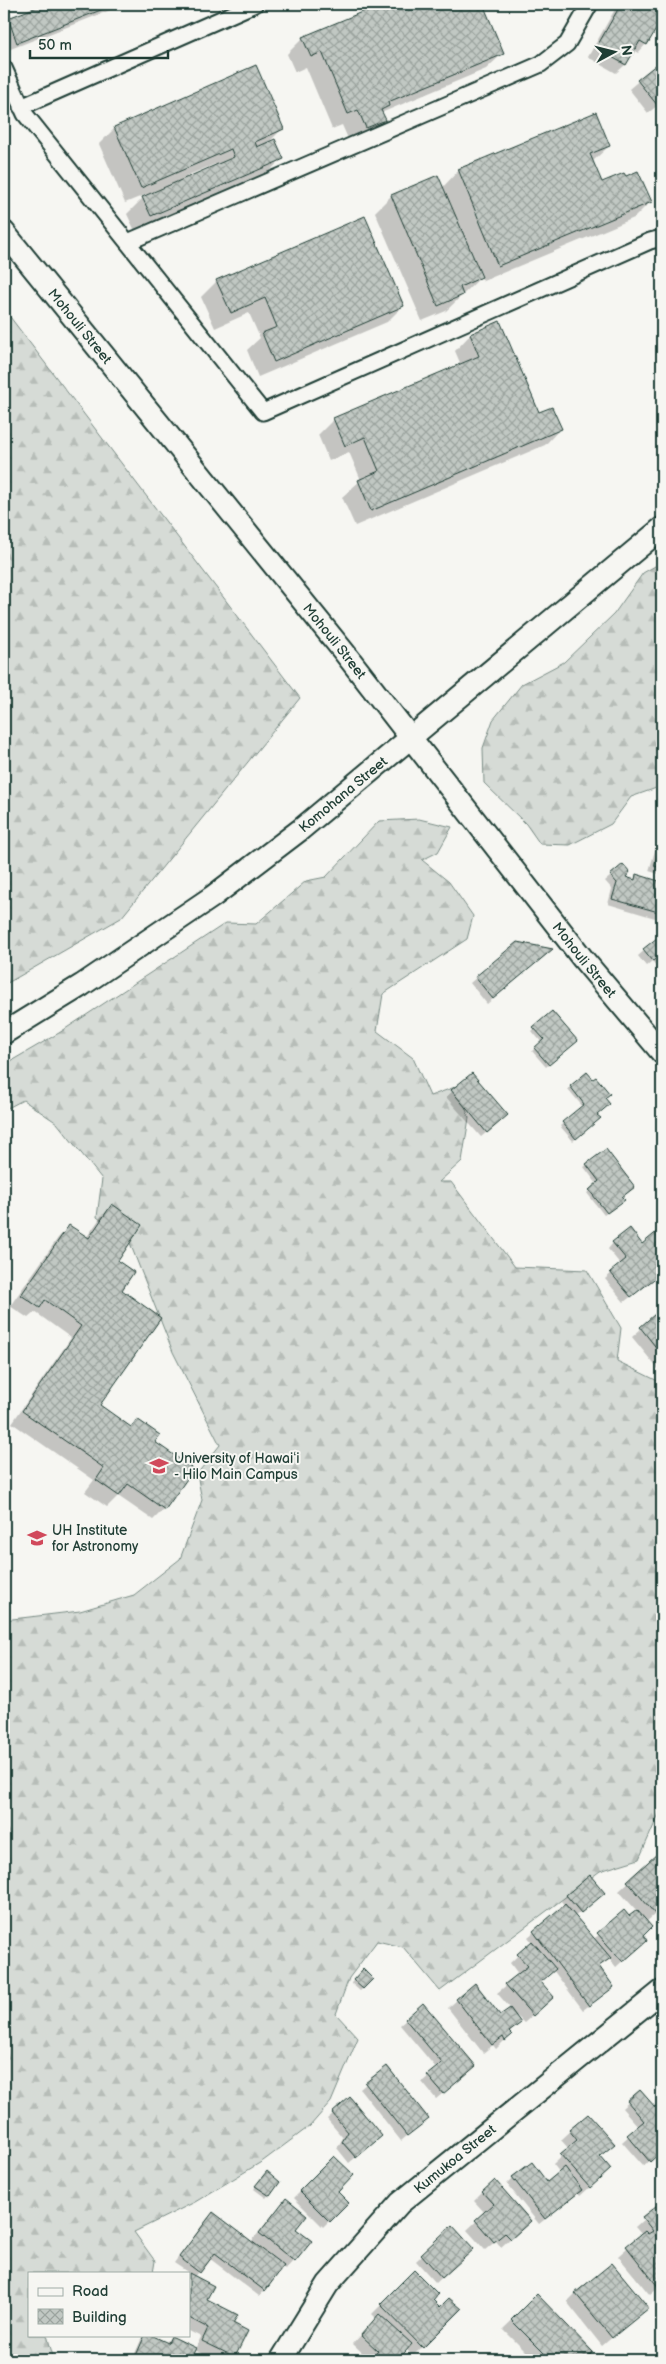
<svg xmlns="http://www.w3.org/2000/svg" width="666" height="2364" viewBox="0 0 666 2364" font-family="'Balsamiq Sans',sans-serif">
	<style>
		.forest { fill: url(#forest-firs); stroke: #7a8c85 }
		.shadow { fill: #0003; fill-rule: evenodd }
		.building { fill: url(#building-cross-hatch); stroke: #1f3d34 }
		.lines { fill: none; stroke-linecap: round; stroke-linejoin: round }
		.street-casing { stroke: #1f3d34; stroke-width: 19 }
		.secondary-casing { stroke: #1f3d34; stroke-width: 25 }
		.street { stroke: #f6f6f2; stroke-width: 15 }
		.secondary { stroke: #f6f6f2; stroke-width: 21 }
		.labels { text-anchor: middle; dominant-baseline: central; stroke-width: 4; stroke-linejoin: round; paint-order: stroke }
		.street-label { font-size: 14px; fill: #1f3d34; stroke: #f6f6f2 }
		.poi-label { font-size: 14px; fill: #1f3d34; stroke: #f6f6f2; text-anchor: start }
	</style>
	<defs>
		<pattern id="forest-firs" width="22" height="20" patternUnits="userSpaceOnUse" patternTransform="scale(1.25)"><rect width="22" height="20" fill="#d6dbd6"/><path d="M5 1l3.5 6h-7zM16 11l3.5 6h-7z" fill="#b7bdb8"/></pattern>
		<pattern id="building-cross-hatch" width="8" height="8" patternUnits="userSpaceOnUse" patternTransform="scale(1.25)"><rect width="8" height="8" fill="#c1c8c3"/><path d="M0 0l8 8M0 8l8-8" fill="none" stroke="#9ca49f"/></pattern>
	</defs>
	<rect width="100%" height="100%" fill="#f6f6f2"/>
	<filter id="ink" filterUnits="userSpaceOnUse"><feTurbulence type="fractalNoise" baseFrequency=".02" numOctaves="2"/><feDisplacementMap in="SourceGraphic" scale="10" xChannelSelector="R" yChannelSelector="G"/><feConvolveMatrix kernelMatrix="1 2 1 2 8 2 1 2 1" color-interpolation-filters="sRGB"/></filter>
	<g filter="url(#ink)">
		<path class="forest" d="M4,309L300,698L121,918L4,985Z
			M662,562V786L631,797L611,824L570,845L540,844L526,824L484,783L483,748L493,720L522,684L564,662L614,614L643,573Z
			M419,819L452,827L438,852L422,860L449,882L473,916L467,939L383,994L377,1031L413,1058L430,1096L458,1086L469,1118L462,1161L439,1182H451L515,1267L587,1270L621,1328L617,1361L662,1383V1807L639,1859L600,1871L440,1991L403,1947L377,1941L349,1978L336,2014L358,2038L331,2102L310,2126L263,2161L195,2202L134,2232L155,2261L153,2273H29V2335H47L54,2360H4V1620L80,1611L134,1595L180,1559L202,1500L197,1474L220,1445L173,1352L130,1243L97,1217L102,1179L57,1123L23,1100L4,1110V1065L59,1033L226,923L256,924L306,881L326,877L379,821Z"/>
		<path class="shadow" d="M48,4H126L8,50L4,39V24L8,19Z
			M384,4H481L502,54L486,69L381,113L384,120L368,136L350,143L342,125L332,129L306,67L295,72L287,54L303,38Z
			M618,4H662V16L646,44L638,53L633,50L625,65L616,73L588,57Z
			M662,61V102L648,113L629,89Z
			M115,128L282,129L267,144L282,158L267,174L135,231L127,214L147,194L125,203L99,144ZM215,164L216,166L187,179L186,176Z
			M609,146L592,162L601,184L650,202L634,218L483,281L481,277L446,311L422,321L375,212L391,196L437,176L442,188L459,170Z
			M217,281L403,306L387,322L258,377L247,350L260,338L249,313L215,328L201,297Z
			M470,335L539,414L560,429L545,445L355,526L342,497L361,480L349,452L329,461L318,435L334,419L461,365L455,351Z
			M662,842V875L649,871L656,847Z
			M611,876L632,880L637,876L662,883L659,895H662L661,913L655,918L608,904L612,889L605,881Z
			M662,935V966L659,969L652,961L646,966L638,956Z
			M517,943L545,955L487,1004L470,983Z
			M552,1013L573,1043L546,1067L532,1051L542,1043L532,1031Z
			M586,1073L604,1099L595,1115L599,1118L573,1141L560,1126L583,1107L568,1089Z
			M472,1075L500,1121L481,1137L446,1097Z
			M587,1165L621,1197V1202L604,1215L587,1193L597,1184L584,1167Z
			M112,1206L120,1290L98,1406L130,1428L138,1420L164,1509L153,1520L118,1496L107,1507L85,1492L94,1480L12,1423L71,1338L35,1312L28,1318L10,1306L58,1238L69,1227L86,1238L101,1217Z
			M659,1232L662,1236V1266L654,1273L651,1281L624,1302L605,1279L621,1265L608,1249L613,1243L642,1246Z
			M662,1310V1374L632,1337Z
			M658,1855L662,1860V1908L646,1922L639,1946L616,1967L609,1958L598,1967L607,1992L583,2010L553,1970L540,1982L544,2005L524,2023L517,2016L516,2018L520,2023L509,2033L510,2035L496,2049L493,2045L483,2053L448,2008L457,2000L500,2017L511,2009L497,1993L519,1975L510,1963L532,1942L528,1937L565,1906L561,1901L567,1895L597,1899L574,1917L593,1939L637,1911L619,1891Z
			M363,1971L372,1979L360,1991L351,1983Z
			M406,2020L469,2071L436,2099L422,2082L437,2069L400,2025Z
			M662,2063V2076L656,2069Z
			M366,2084L421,2124L401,2141L360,2089Z
			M662,2087V2098L657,2092Z
			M640,2092L654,2108L662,2103V2138L659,2141L662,2145V2150L643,2166L622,2142L639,2127L622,2108Z
			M333,2114L375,2141L349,2163L337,2148L343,2138L327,2119Z
			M588,2115L613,2144L599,2157L601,2177L580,2196L578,2193L539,2224L507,2184L513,2178L547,2183L560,2173L553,2164L569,2149L561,2140Z
			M334,2158L336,2192L347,2203L323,2227L294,2198Z
			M264,2175L279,2182L266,2198L254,2189Z
			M483,2192L520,2230L501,2247L496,2241L485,2250L467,2230L485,2213L474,2201Z
			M661,2204L662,2285L650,2295L618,2256L642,2235L635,2227Z
			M278,2209L294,2229L310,2242L285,2270L282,2267L259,2296L209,2258L194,2277L206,2300L231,2324L246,2331L234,2356L230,2360H215L194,2350L189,2360H132L141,2340L146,2335L165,2343L171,2337L195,2349L201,2337L189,2331V2273L174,2263L207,2219L213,2213L251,2242Z
			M452,2227L467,2254L436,2283L416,2261Z
			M414,2272L431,2300L440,2309H460L413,2356L406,2349L396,2360H370L353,2344L376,2318L372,2314Z
			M576,2293L647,2308L602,2346L567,2302Z
			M537,2296L591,2352L583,2360H534L503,2329Z
			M350,2356L356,2360H346Z"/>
		<path class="building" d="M45,4H116L17,43L8,18Z
			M381,4H483L504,54L388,102L389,106L381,110L386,120L366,128L358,110L348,114L322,52L311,57L302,37Z
			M621,4H662V19L647,45L640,41L626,65L596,48Z
			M662,60V102L658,106L637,80Z
			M256,65L284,129L255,142L257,147L275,139L284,159L151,216L142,197L234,157L231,149L141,188L114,127Z
			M596,112L610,146L590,154L602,182L624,173L626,176L638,171L652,202L498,266L458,169Z
			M438,175L482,277L460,287L463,295L438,306L391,195Z
			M365,216L404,306L274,362L262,333L277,327L265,298L231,313L216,280Z
			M500,321L539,412L552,407L562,429L371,511L358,480L379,471L365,437L345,446L333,418L479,356L470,334Z
			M662,840V868L654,866Z
			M623,864L630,872L626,877L635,880L636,874L662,882V913L612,899L617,883L610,875Z
			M662,934V961L659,956L653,961L643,949Z
			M517,942L553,949L493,999L475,977Z
			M552,1011L578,1041L549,1065L534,1048L544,1039L533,1027Z
			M587,1072L593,1079L596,1077L610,1094L605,1098L610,1104L597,1115L601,1118L576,1139L562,1122L584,1104L570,1086Z
			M472,1073L508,1115L487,1133L451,1090Z
			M606,1149L635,1187L622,1197L625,1200L607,1213L589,1190L599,1181L586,1164Z
			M112,1204L142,1225L118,1261L134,1272L122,1290L161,1318L100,1405L131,1427L137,1419L160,1435L155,1442L194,1469L165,1510L128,1484L119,1496L96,1480L104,1468L22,1411L81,1326L45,1300L40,1308L21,1295L69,1225L89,1238Z
			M630,1228L642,1244L659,1230L662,1234V1266L655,1272L658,1276L631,1297L610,1272L626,1259L612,1242Z
			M662,1308V1355L640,1327Z
			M658,1853L662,1858V1908L655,1914L627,1881Z
			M590,1875L605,1893L581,1913L566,1895Z
			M565,1904L611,1958L599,1966L614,1987L589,2006L533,1931Z
			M624,1910L629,1916L637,1910L652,1927L644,1935L647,1941L623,1962L597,1933Z
			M532,1941L556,1969L541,1982L554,1997L533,2016L505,1984L528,1966L517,1954Z
			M363,1969L373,1979L363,1989L353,1980Z
			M475,1983L500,2015L510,2008L521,2023L509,2032L512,2035L505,2041L503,2037L492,2045L456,1999Z
			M423,2003L476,2066L443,2094L427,2075L442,2063L405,2019Z
			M387,2066L429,2119L407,2136L365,2083Z
			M640,2090L655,2107L662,2101V2138L660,2140L662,2151L650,2162L627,2135L644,2121L627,2101Z
			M350,2097L382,2136L356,2158L342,2142L348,2132L332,2113Z
			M588,2114L615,2144L600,2156L611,2169L590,2188L560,2154L577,2140L569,2130Z
			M334,2156L354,2175L338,2192L349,2203L330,2222L299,2191Z
			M532,2162L547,2182L565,2167L582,2190L545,2219L512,2177Z
			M267,2171L280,2182L270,2196L255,2186Z
			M495,2180L531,2221L511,2239L505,2233L494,2242L475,2220L493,2204L482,2192Z
			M286,2198L307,2215L296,2229L312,2241L295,2262L259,2233Z
			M661,2202L662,2285L659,2288L626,2246L645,2231L648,2234L653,2231L642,2217Z
			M213,2212L284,2266L265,2291L215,2253L200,2273L179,2257Z
			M452,2225L474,2249L442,2278L421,2254Z
			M612,2263L649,2308L612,2338L575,2293Z
			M414,2270L438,2294L433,2300L440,2307L449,2298L462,2309L423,2348L380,2304Z
			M189,2273L214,2286L207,2299L238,2315L233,2323L248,2331L235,2357L202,2341L208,2328L189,2318Z
			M537,2294L593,2352L584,2360H551L511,2320Z
			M379,2314L412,2344L398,2360H370L378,2351L361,2335Z
			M145,2335H151L168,2343L171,2336L196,2348L190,2360H134Z"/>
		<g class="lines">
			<g class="street-casing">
				<path id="street" d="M4,68L25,114L263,412L650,241L662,238
					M21,107L255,4
					M128,242L541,64L567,44L590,4"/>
			</g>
			<g class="secondary-casing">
				<g id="secondary">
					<path id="s1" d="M4,232L344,652L583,959L662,1053"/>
					<path id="s2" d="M4,1033L82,985L212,897L300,830L662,528"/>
					<path id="s3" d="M281,2360L328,2284L400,2203L662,1991"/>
				</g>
			</g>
			<use href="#street" class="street"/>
			<use href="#secondary" class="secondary"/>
		</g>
	</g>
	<defs>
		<g id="university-bare" transform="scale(1.5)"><path d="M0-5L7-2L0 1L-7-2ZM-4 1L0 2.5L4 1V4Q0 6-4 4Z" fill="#d1495b" stroke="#f6f6f2" stroke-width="2.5" paint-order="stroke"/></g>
	</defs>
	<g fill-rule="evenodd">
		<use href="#university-bare" x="159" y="1466"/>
		<use href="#university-bare" x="37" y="1538"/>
	</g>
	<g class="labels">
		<g class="street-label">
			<text stroke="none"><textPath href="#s1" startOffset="121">Mohouli Street</textPath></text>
			<text stroke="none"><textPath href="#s1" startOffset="526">Mohouli Street</textPath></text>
			<text stroke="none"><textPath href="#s2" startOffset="415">Komohana Street</textPath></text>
			<text stroke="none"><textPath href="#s1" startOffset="931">Mohouli Street</textPath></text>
			<text stroke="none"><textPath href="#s3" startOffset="268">Kumukoa Street</textPath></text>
		</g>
		<g class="poi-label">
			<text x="174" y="1458">University of Hawaiʻi<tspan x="174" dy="16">- Hilo Main Campus</tspan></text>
			<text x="52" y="1530">UH Institute<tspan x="52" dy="16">for Astronomy</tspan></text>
		</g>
	</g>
	<rect width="666" height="2364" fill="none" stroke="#f6f6f2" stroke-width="20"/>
	<rect x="10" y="10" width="646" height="2344" fill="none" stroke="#1f3d34" stroke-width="2" filter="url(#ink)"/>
	<rect x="28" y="2272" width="162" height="65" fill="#f6f6f2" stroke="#a0aca6"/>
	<rect x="38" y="2288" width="25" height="8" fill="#f6f6f2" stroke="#a0aca6"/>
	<text x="72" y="2296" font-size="15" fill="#1f3d34">Road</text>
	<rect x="38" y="2309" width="25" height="15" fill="url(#building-cross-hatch)" stroke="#a0aca6"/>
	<text x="72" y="2322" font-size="15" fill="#1f3d34">Building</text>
	<g transform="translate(614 52) rotate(83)" stroke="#f6f6f2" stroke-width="4" paint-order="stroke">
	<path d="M0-4L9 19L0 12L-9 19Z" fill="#1f3d34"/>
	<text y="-8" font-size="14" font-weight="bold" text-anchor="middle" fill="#1f3d34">N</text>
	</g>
	<path d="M30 50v8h138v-8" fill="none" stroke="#1f3d34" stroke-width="2.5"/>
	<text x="38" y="50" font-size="15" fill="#1f3d34" stroke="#f6f6f2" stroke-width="4" paint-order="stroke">50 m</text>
</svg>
